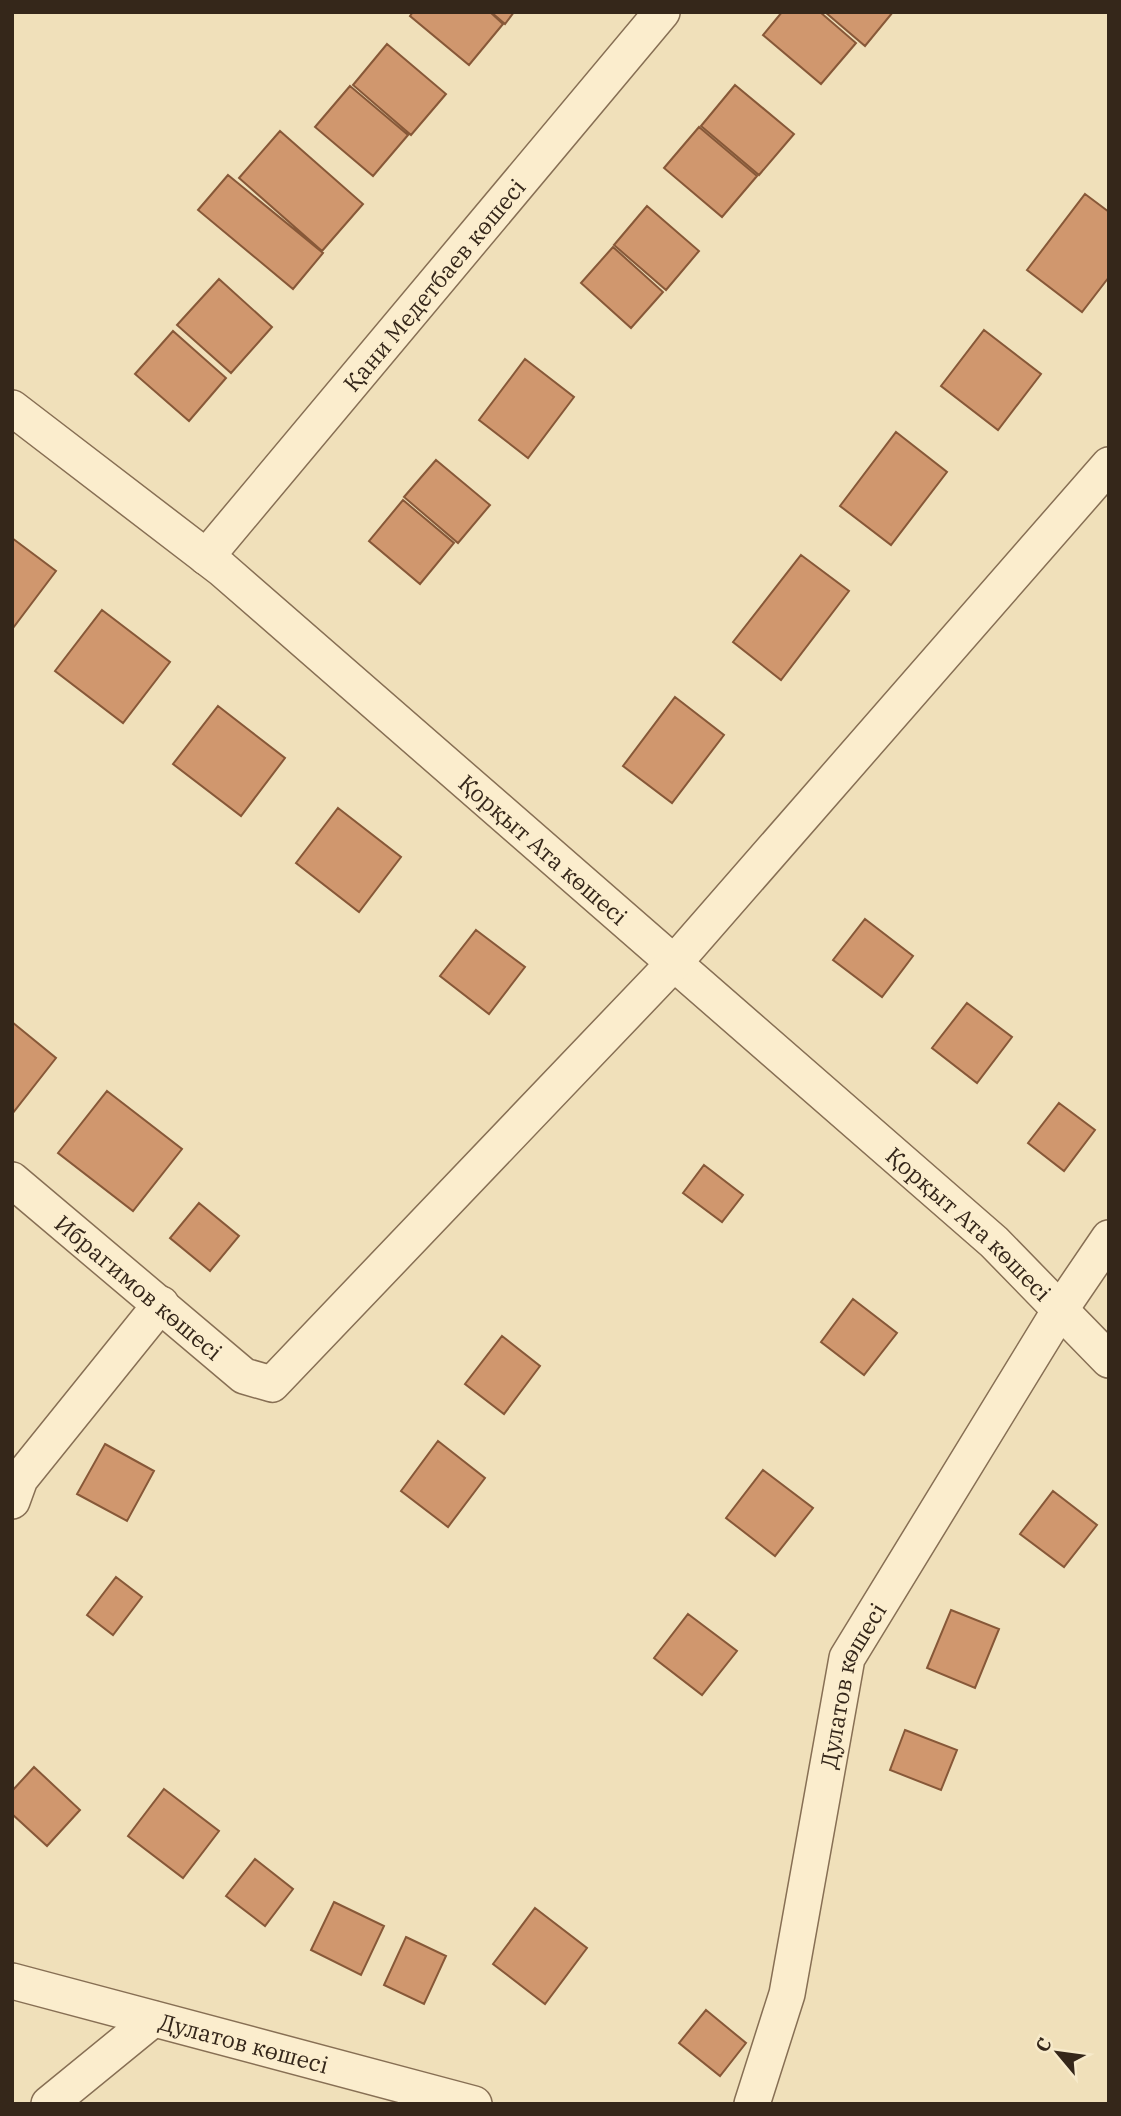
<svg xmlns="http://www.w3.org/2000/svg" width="1121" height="2116" viewBox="0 0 1121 2116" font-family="'IBM Plex Serif',serif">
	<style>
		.building { fill: #d0976e; stroke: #875838; stroke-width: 2 }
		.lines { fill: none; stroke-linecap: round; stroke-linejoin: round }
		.street-casing { stroke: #876f54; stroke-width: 38 }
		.street { stroke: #fbedcd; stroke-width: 35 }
		.labels { text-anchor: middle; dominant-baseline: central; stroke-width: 5; stroke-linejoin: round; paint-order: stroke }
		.street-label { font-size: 23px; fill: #35271a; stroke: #f7eaca }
	</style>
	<rect width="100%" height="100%" fill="#f0e0ba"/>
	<path class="building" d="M413,12H490L503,24L469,65L410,16Z
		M491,12H514L505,24Z
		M782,12H820L856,43L821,84L763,35Z
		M825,12H893L865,46Z
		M387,44L446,94L411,135L353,85Z
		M735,85L794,134L759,175L701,126Z
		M350,86L408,135L373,176L315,127Z
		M699,127L757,176L722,217L664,168Z
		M280,131L363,204L322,251L239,178Z
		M228,175L323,253L293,289L198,210Z
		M1085,194L1109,212V277L1082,312L1027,270Z
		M647,206L699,251L666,290L614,245Z
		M613,247L663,292L631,328L581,283Z
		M219,279L272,327L231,373L177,325Z
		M984,330L1041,374L998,430L941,386Z
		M173,331L226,378L189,421L135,374Z
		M525,359L574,397L528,458L479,420Z
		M896,432L947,472L891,545L840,506Z
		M436,460L490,505L458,543L404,497Z
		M403,500L454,543L420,584L369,541Z
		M12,538L56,571L13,628H12Z
		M801,555L849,591L781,680L733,642Z
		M102,610L170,662L123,723L55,671Z
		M675,697L724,735L672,803L623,766Z
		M218,706L285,758L241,816L173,764Z
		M338,808L401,857L359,912L296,863Z
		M865,919L913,956L882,997L833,960Z
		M476,930L525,967L489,1014L440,976Z
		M967,1003L1012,1037L977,1083L932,1048Z
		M12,1022L56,1058L12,1114Z
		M107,1091L182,1149L133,1211L58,1153Z
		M1059,1103L1095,1130L1064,1171L1028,1143Z
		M704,1165L743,1195L722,1222L683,1193Z
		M199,1203L239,1236L210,1271L170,1238Z
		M853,1299L897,1333L864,1375L821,1342Z
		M502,1336L540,1366L504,1414L465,1384Z
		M438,1441L485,1478L448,1527L401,1491Z
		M105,1444L154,1471L127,1521L77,1494Z
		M763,1470L813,1508L775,1556L726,1518Z
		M1053,1491L1097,1525L1064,1567L1020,1534Z
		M116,1577L142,1597L113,1635L87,1615Z
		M951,1610L999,1629L975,1688L927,1668Z
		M688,1614L737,1651L702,1695L654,1658Z
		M905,1730L957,1750L941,1790L890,1770Z
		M34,1767L80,1810L47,1846L12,1814V1791Z
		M164,1789L219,1831L183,1878L128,1836Z
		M255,1859L293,1889L265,1926L226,1896Z
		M334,1902L384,1926L361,1975L311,1950Z
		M535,1908L587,1948L545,2004L493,1964Z
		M406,1937L446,1956L424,2004L384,1985Z
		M706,2010L746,2043L720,2076L679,2043Z"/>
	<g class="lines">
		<g class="street-casing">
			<g id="street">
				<path id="s1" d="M12,408L222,569L994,1242L1109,1360"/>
				<path id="s2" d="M206,557L662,12"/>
				<path id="s3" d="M12,1180L244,1376L272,1384L674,963L1109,465"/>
				<path d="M12,1501L20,1479L161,1304"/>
				<path id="s4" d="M12,1981L474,2104"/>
				<path d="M49,2104L153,2019"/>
				<path id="s5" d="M752,2104L787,1994L847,1658L1060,1310L1109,1238"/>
			</g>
		</g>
		<use href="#street" class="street"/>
	</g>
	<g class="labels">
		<g class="street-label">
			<text stroke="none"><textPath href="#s2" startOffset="355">Қани Медетбаев көшесі</textPath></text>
			<text stroke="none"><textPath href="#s1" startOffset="691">Қорқыт Ата көшесі</textPath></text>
			<text stroke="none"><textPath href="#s1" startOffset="1258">Қорқыт Ата көшесі</textPath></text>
			<text stroke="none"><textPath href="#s3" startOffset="166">Ибрагимов көшесі</textPath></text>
			<text stroke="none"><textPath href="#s5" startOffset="432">Дулатов көшесі</textPath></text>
			<text stroke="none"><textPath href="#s4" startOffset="240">Дулатов көшесі</textPath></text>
		</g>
	</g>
	<rect width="1121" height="2116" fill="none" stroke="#35271a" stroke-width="28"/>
	<g transform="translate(1058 2053) rotate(299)" stroke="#f7eaca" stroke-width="5" paint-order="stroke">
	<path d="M0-5L12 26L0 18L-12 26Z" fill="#35271a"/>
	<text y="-10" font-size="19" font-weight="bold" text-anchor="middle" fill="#35271a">С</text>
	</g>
</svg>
